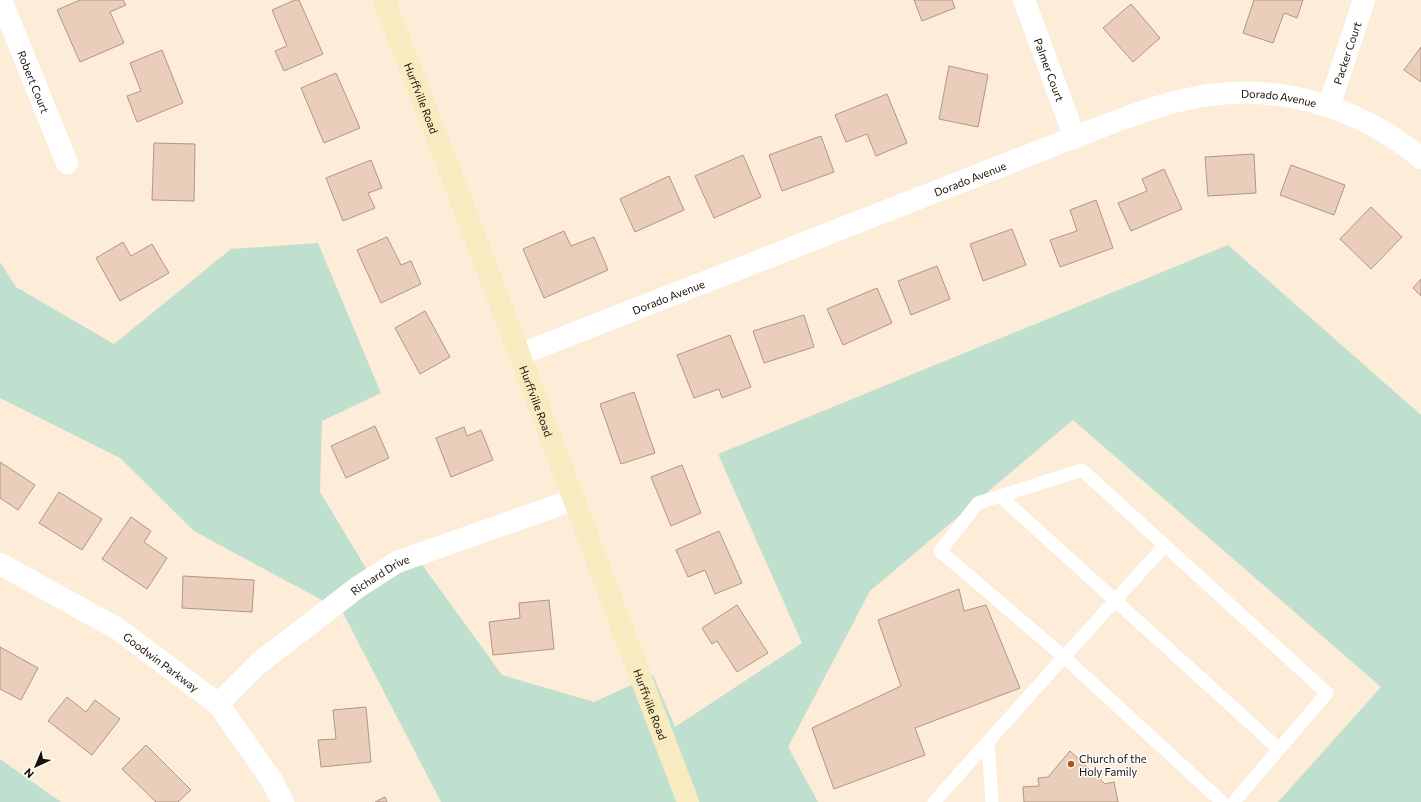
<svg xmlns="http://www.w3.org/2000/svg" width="1421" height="802" viewBox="0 0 1421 802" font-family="Commissioner,sans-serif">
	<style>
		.green { fill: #c0e0cf }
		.building { fill: #eacdbb; stroke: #b29685 }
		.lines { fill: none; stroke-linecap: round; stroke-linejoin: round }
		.lane { stroke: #fff; stroke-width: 13 }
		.street { stroke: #fff; stroke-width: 22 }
		.secondary { stroke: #f8ebc0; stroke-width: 22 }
		.poi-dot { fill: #b5560d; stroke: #fcfcfc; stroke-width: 1.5 }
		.labels { text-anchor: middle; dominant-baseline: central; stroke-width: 3; stroke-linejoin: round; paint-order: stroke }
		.street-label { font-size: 11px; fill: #171007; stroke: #fcfcfc }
		.poi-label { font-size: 11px; fill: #171007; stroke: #fcfcfc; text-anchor: start }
	</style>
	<rect width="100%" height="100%" fill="#fdecd7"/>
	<path class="green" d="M318,243L381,393L322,421L320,492L372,578L415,555L502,675L594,702L653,675L675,727L802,643L718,454L1228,245L1421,415V802H1278L1381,687L1073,420L870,591L788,747L818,802H441L342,611L194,531L120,458L0,398V262L16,287L114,344L231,249Z
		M0,759L61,802H0Z"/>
	<path class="building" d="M80,0H123L126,5L110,12L124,43L80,62L57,10Z
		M295,0H299L323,54L284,71L275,51L287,46L272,10Z
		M914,0H952L955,8L922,21Z
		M1254,0H1303L1297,18L1284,13L1273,43L1243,33Z
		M1131,4L1160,38L1133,62L1103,28Z
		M1421,47V82L1404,70Z
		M162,50L183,103L137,122L127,96L141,91L130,63Z
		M949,66L988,75L978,127L939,119Z
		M336,73L360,128L324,143L301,88Z
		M887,94L907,143L876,156L867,134L846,142L835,115Z
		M821,136L834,172L782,191L769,155Z
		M154,143L195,144L194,201L152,200Z
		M1254,154L1256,193L1208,196L1205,157Z
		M743,155L761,197L714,218L695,176Z
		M371,160L382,188L368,193L375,208L343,221L326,178Z
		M1291,165L1345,185L1334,215L1280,195Z
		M1164,169L1182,209L1131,231L1118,203L1147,191L1142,179Z
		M669,176L684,210L635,232L620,199Z
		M1096,200L1113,248L1060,267L1050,240L1077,231L1070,210Z
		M1371,207L1402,237L1371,269L1340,239Z
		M1012,229L1026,265L983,281L970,244Z
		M564,231L571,246L594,237L608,270L544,298L523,249Z
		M387,237L401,265L411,261L421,284L381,303L357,250Z
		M123,242L131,256L152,244L169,273L120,301L96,258Z
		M937,266L950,299L911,315L898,281Z
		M1421,279V296L1413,288Z
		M877,288L892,323L843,345L827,309Z
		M425,311L450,357L420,374L395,328Z
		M804,315L814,347L764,363L753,331Z
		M730,335L751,387L722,398L719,389L694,398L677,355Z
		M634,392L655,453L621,464L600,404Z
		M375,426L389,458L346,478L331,446Z
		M464,427L467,436L481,430L493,460L451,477L436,438Z
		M0,462L35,485L18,510L0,498Z
		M682,465L701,513L671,526L651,477Z
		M59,492L102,519L82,550L39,523Z
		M131,517L151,531L144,542L167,558L147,589L102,559Z
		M719,531L742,583L715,594L705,570L688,577L676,550Z
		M183,576L254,580L252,612L182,608Z
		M959,589L964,611L986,605L1020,688L915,728L925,755L834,789L812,728L901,686L878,620Z
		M549,600L554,649L493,655L489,622L520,618L519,603Z
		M737,605L768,653L737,672L717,641L712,644L702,628Z
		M0,647L38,668L21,700L0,689Z
		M67,697L86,712L95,700L120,719L92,755L48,721Z
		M366,707L371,762L321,767L318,740L336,739L333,710Z
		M146,745L191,790L178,802H156L122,769Z
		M1070,751L1105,784L1114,782L1118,802H1024L1023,787L1039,786L1038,778L1048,777Z
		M385,797L387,802H375Z"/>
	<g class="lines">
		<path class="lane" d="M1000,496L1279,749
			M1165,545L1064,657L1222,802
			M988,742L992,802
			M934,802L1064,657L940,551L978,503L1082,470L1327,693L1234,802"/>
		<g class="street">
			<path id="s1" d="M1,0L67,163"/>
			<path id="s2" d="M1024,0L1075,138"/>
			<path id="s3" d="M1329,106L1364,0"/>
			<path id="s4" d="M521,354L1111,123C1139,113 1168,102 1198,97C1278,82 1359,107 1421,158"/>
			<path id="s5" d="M0,564L118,629L218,704L271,779L283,802"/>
			<path id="s6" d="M218,704L259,663L358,587L397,562L573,500"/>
		</g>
		<path class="secondary" id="s7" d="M384,0C488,266 586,535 688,802"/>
	</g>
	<circle class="poi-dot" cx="1071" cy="764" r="4"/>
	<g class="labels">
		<g class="street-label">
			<text stroke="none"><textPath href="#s3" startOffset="56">Packer Court</textPath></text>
			<text stroke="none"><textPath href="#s2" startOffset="74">Palmer Court</textPath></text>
			<text stroke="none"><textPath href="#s1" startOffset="88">Robert Court</textPath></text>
			<text stroke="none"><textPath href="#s7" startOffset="105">Hurffville Road</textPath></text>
			<text stroke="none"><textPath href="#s4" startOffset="806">Dorado Avenue</textPath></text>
			<text stroke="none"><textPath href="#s4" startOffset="482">Dorado Avenue</textPath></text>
			<text stroke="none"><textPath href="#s4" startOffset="158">Dorado Avenue</textPath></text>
			<text stroke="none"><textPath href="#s7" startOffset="429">Hurffville Road</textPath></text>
			<text stroke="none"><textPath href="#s6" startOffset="208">Richard Drive</textPath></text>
			<text stroke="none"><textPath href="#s5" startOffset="189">Goodwin Parkway</textPath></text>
			<text stroke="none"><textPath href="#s7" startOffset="753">Hurffville Road</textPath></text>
		</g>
		<g class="poi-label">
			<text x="1079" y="758">Church of the<tspan x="1079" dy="13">Holy Family</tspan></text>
		</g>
	</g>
	<g transform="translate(36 766) rotate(224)" stroke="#fcfcfc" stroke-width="3" paint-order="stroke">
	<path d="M0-3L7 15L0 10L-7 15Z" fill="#171007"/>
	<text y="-6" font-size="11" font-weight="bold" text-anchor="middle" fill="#171007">N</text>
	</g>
</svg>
